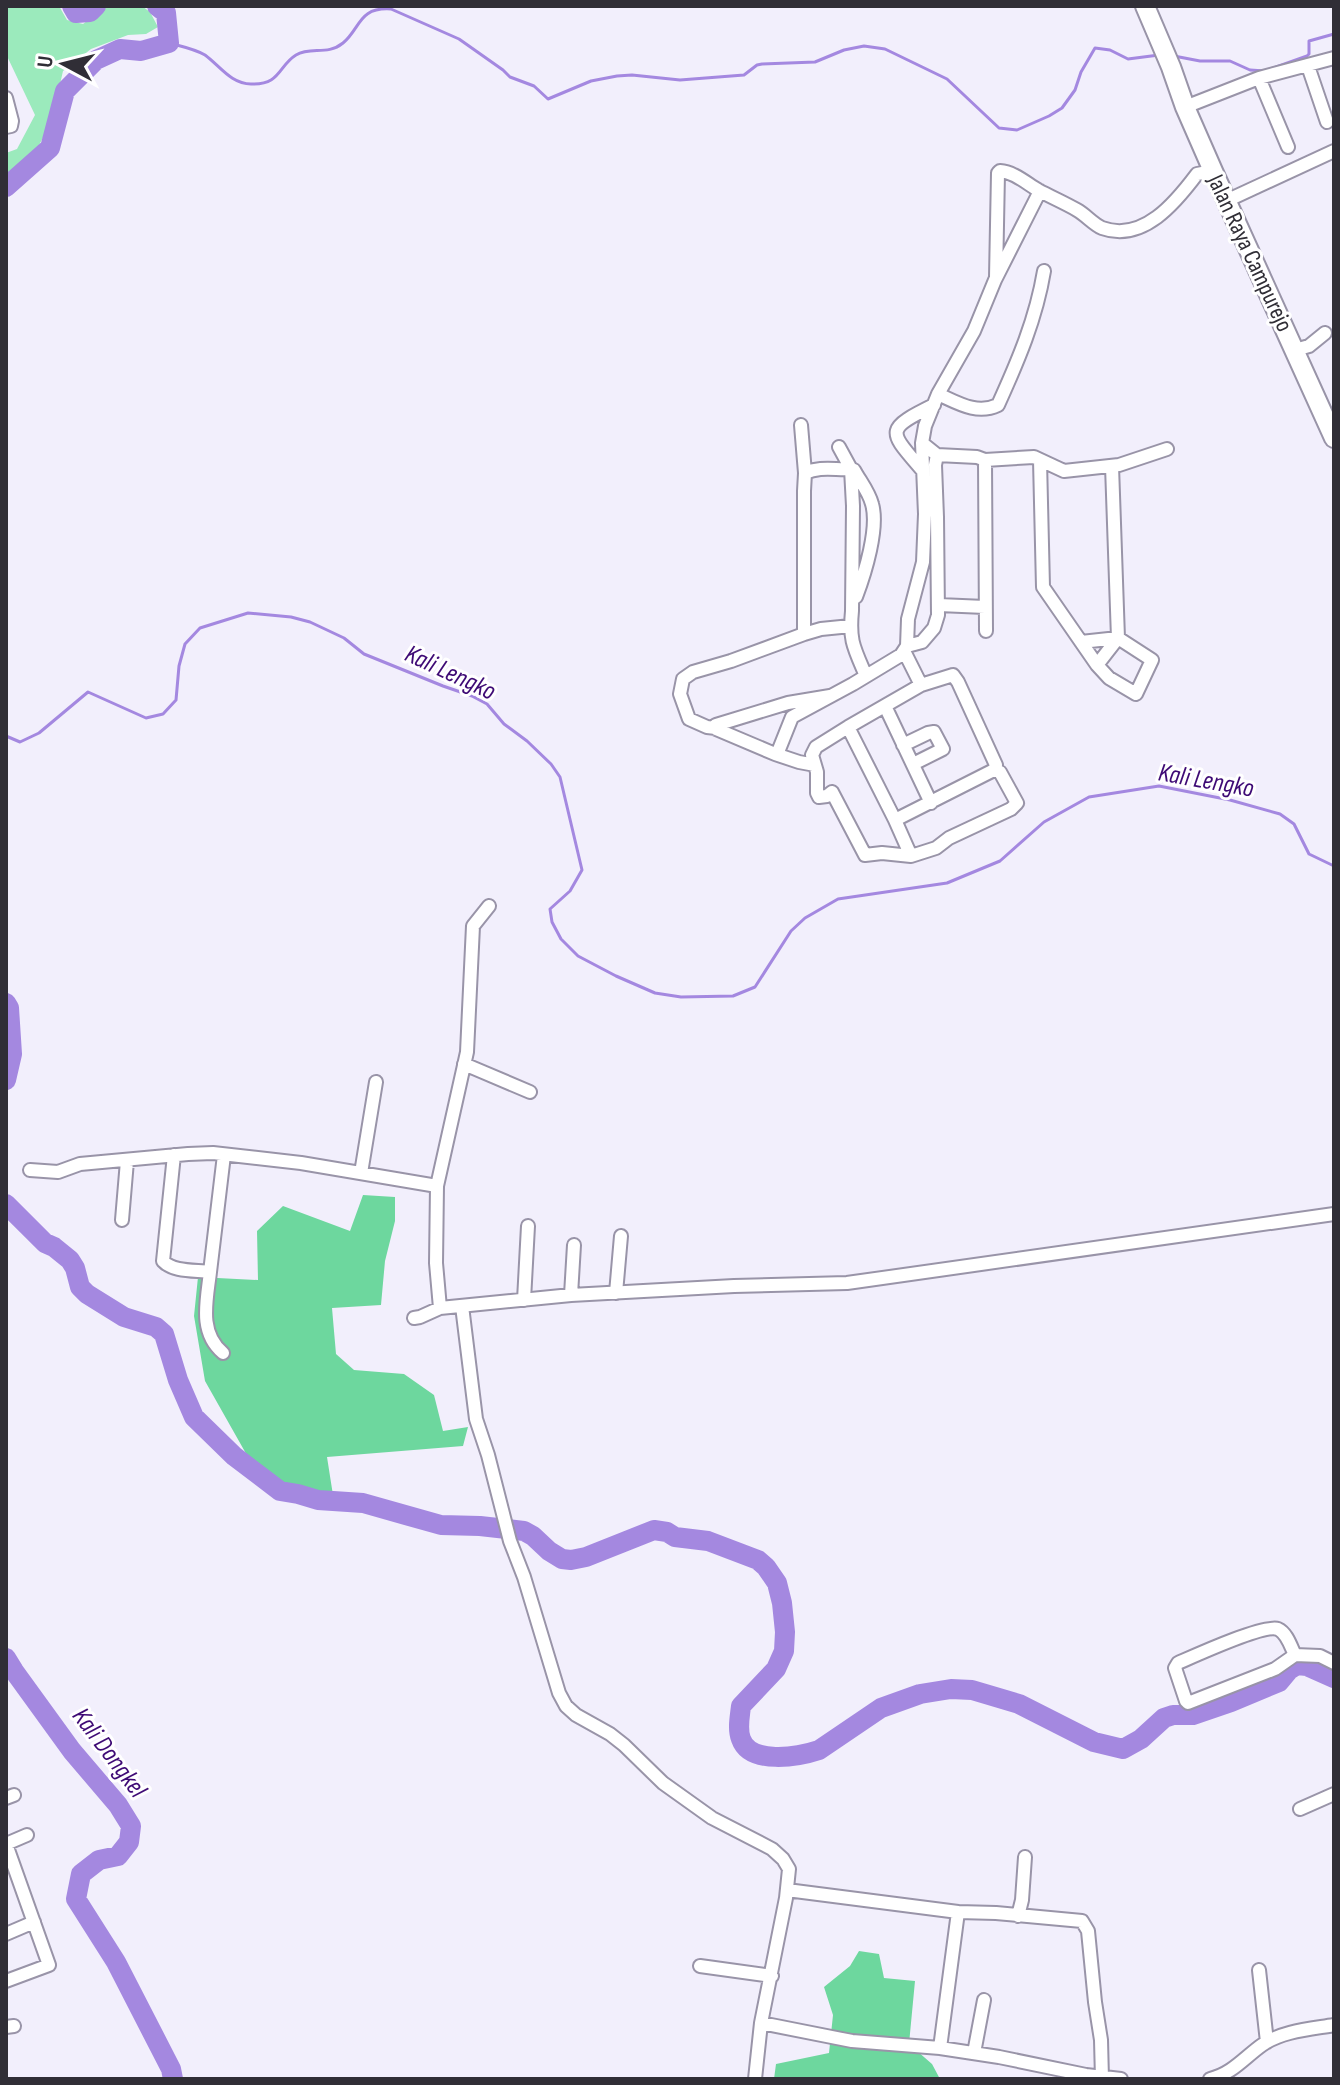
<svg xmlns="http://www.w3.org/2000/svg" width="1340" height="2085" viewBox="0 0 1340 2085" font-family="'Sofia Sans Condensed',sans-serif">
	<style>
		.green { fill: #9beabc }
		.forest { fill: #6dd79e }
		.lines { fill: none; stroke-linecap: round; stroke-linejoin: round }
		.stream { stroke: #a488e0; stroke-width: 3 }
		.river { stroke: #a488e0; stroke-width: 20 }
		.street-casing { stroke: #9994a8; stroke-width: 16 }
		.primary-casing { stroke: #9994a8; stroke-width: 22 }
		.street { stroke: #fff; stroke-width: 12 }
		.primary { stroke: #fff; stroke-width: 18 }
		.labels { text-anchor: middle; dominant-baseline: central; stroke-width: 6; stroke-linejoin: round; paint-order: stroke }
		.street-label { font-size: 24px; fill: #302e36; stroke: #fff }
		.water-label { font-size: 26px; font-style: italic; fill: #3e0a75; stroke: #fff }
	</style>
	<rect width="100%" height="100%" fill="#f2effc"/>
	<path class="green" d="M6,6H59L67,20L83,24L107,6H142L150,12L158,27L146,34L128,35L91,49L63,71L52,120L34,155L6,176V153L17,149L35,115L6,54Z"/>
	<path class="forest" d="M363,1195L395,1197V1221L385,1261L381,1305L332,1308L336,1354L354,1370L404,1374L434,1395L443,1431L468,1427L463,1446L327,1457L335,1508L266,1489L205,1381L194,1316L198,1277L258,1280L257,1231L283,1206L350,1231Z
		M859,1951L879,1954L884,1978L915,1981L909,2044L932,2064L940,2079H774L776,2064L829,2053L833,2015L824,1987L850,1966Z"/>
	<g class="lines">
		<path class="stream" d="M169,43C180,46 195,49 205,55C220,66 231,84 251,84C281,85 278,66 296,55C311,46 327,56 343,43C361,28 358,7 391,9L459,39L503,70L510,77L534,86L548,99L591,81L617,76L632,75L680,80L744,75L757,65L762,64L815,62L844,50L864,46L885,49L947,79L999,128L1017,130L1049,116L1062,108L1075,90L1081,72L1095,48L1110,50L1128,59L1159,55
			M1174,56L1200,61H1230L1250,70L1265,71L1307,56L1309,54V41L1334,34
			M6,736L20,742L39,733L88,692L146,718L163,714L176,700L179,666L185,644L200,628L248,613L291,617L310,622L344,638L364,654L443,686L472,696L487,704L504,724L527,741L551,764L560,777L582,870L570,891L550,909L552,922L561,939L578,956L616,976L655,993L681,997L733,996L755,987L791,931L805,918L838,899L947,883L1000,861L1044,822L1089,797L1159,786L1230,800L1280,814L1294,824L1309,854L1334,866"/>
		<path class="river" d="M72,6L76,13L90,12L96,6
			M6,187L50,148L65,91L96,60L120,49L141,51L169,43L166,13L157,6
			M6,1003L9,1008L12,1054L6,1080
			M6,1204L45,1243L54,1247L70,1260L75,1268L80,1287L87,1294L124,1317L156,1327L164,1334L178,1380L194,1417L234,1456L280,1491L298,1494L318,1500L363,1503L441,1525L480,1526L524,1531L533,1536L549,1551L562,1559L571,1560L586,1557L654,1530L667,1532L675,1537L708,1541L758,1560L766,1567L777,1583L782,1603L785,1632L784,1651L776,1669L741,1706C740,1716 737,1729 741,1739C750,1765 798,1757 819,1750L881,1708L920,1694L951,1689L972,1690L1019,1704L1094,1742L1123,1749L1141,1739L1164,1718L1173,1715H1193L1231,1702L1279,1682L1289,1670L1297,1665L1307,1666L1334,1678
			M6,1658L14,1671L72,1751L118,1805L131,1826L129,1842L118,1856L99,1860L81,1874L76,1899L116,1962L171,2069L173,2079"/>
		<g class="street-casing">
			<path id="street" d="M1308,66L1327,122
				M1259,78L1288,147
				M6,98L12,121L11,126L6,127
				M1185,107L1259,78L1334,58
				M1226,201L1334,151
				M996,277L998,173L1000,171C1014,172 1026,183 1038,190C1051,197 1065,203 1077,210C1086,215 1093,224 1102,228C1143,243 1176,202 1197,174L1213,171
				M1295,350L1309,346L1325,333
				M938,394C958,403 977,415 998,405C1018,361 1036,319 1044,271
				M801,425L805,473
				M839,447L851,469L854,470C860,481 869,492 872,504C879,528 865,573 856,597
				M937,455L977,457L985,460L986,631
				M985,460L1034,457L1064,471L1119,465L1167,449
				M1040,460L1043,587L1097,665L1109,678L1136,694L1152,660L1118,638L1081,642
				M923,471C889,431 883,430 934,405
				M939,605L985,607
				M851,626L821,629L804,634V491L805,473C820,466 835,470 851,469L853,506L852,611C849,641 854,648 866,676
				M907,646L922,642L934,628L938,615L937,517L935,465L937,455L922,443
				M904,651L921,685L953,675L958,682L996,765L994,770L988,773L895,820L848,727L921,685
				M1097,665L1118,638L1112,466
				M830,696L788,703L716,725V729L775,754L778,752L792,717L853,684L901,655L907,646L908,619L923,562L925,514L922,443L925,426L938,394L974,331L995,280L1040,191
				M885,706L931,803
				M848,727L816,747L812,755L817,772V793L819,797L827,796L832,792L865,855L882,853L911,856L895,820
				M716,728L707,727L689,719L680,694L683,679L693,672L731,661L804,634
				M903,745L928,733L934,732L943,749L913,764
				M775,754L799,762L815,765
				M911,856L936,848L949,838L1011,809L1017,803L1000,772L994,770
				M464,1064L530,1092
				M174,1155L163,1261C173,1272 195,1270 210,1272C207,1300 198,1332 223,1353
				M30,1170L58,1172L80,1164L188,1154L213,1153L301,1163L437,1186L436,1263L440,1308L571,1295L734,1286L847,1283L1334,1214
				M361,1173L376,1082
				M437,1186L467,1052L473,926L489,906
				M122,1220L127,1161
				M210,1272L224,1155
				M616,1293L621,1236
				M571,1295L574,1245
				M524,1300L528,1226
				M462,1306L476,1419L488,1455L510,1541L524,1577L559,1693L566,1706L576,1715L610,1734L624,1745L663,1783L712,1818L772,1849L783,1859L789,1869L786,1898L761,2023L755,2079
				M414,1318L420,1317L440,1308
				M1295,1655C1291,1647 1287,1633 1278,1629C1264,1624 1194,1656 1178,1663L1175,1668L1186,1701L1188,1703L1275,1669L1295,1655L1320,1656L1334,1663
				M6,1798L14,1795
				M1300,1809L1334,1794
				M787,1890L958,1912L996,1913L1082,1921L1088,1931L1095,2002L1101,2040L1102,2079
				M1018,1916L1022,1900L1025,1857
				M6,1934L34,1922
				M700,1966L772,1976
				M1259,1970L1267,2042
				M6,1981L49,1965L6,1844L27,1835
				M761,2023L852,2041L940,2048L999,2057L1086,2075L1121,2079
				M6,2027L14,2026
				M940,2048L958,1912
				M974,2053L984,2000
				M1210,2079C1232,2074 1245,2057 1262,2045C1282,2031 1311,2029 1334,2025"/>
		</g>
		<g class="primary-casing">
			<path id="primary" d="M1145,6L1171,67L1185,107L1213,171L1334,438"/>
		</g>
		<use href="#street" class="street"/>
		<use href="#primary" class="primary"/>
	</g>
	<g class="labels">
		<g class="street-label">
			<text transform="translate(1250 253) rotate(65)">Jalan Raya Campurejo</text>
		</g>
		<g class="water-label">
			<text transform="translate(450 673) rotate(25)">Kali Lengko</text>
			<text transform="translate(1206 781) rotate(10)">Kali Lengko</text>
			<text transform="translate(109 1753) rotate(53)">Kali Dongkel</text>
		</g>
	</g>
	<rect width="1340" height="2085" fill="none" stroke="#302e36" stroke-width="16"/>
	<g transform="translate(64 64) rotate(277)" stroke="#ffffff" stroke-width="6" paint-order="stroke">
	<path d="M0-6L14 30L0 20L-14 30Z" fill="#302e36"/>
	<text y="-12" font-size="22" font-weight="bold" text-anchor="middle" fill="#302e36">U</text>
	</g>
</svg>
